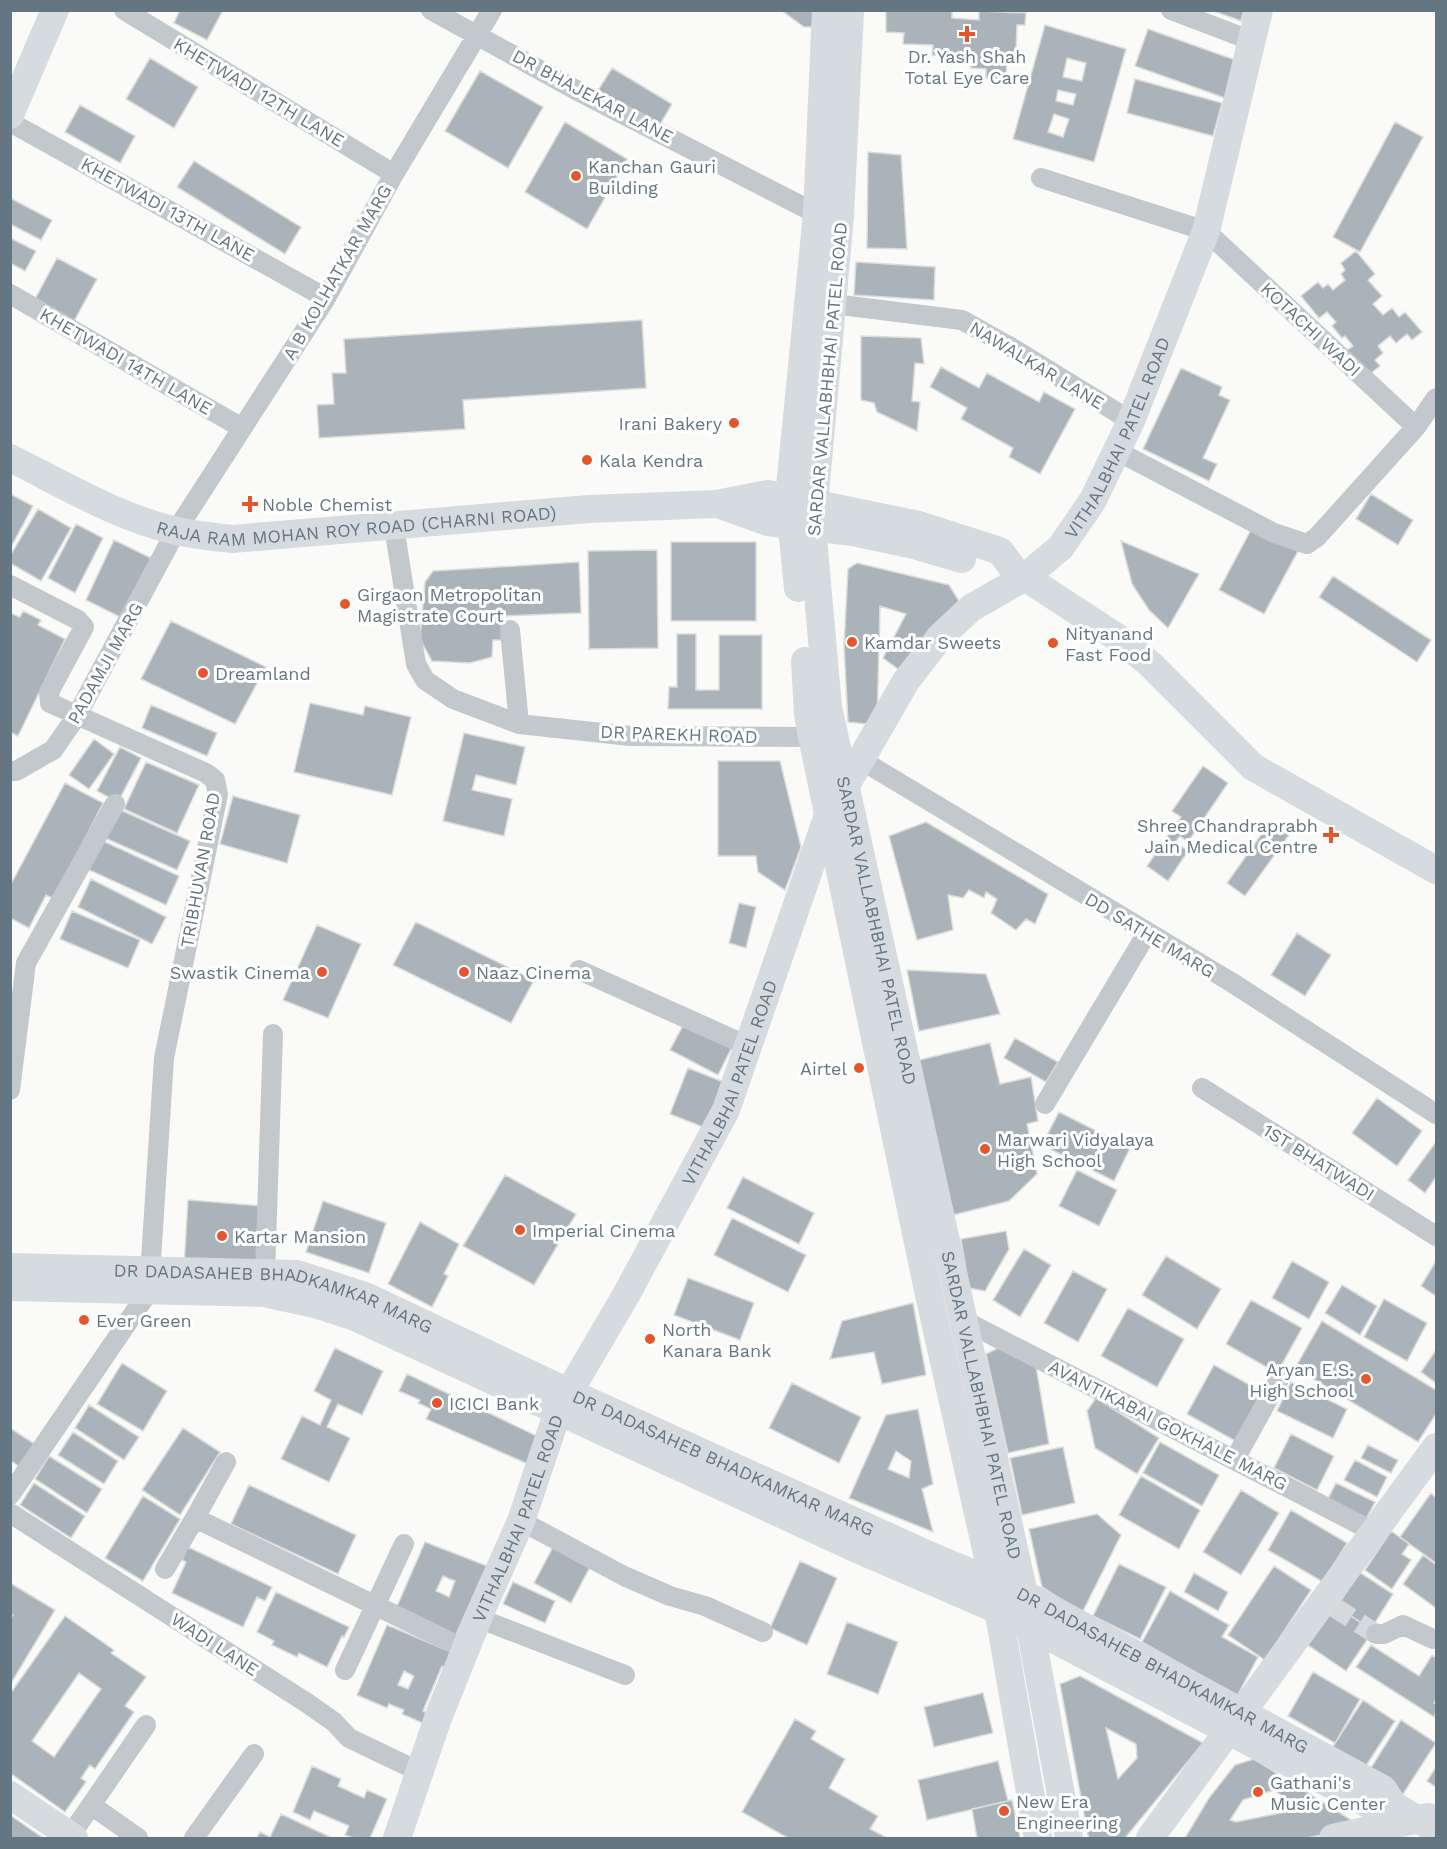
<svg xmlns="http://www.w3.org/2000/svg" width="1447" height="1849" viewBox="0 0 1447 1849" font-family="'Work Sans',sans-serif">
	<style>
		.building { fill: #aab3b9; stroke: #dcdcda; stroke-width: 1.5; fill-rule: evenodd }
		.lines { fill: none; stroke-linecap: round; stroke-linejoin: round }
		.street-tunnel { stroke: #d5d9db; stroke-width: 20; stroke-dasharray: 20 10; stroke-linecap: butt }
		.street { stroke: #c3c8cc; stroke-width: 20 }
		.secondary { stroke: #d6dbdf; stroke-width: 28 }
		.poi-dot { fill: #e4572e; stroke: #fff; stroke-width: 2 }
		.labels { text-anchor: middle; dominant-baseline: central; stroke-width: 6; stroke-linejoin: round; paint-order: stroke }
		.poi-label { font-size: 18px; fill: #657683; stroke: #fff; text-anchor: start }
		.street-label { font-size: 18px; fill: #657683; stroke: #fff }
	</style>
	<rect width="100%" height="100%" fill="#fafaf8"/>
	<path class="building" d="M180,10H223L207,40L174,23Z
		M781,10H814L813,27H804Z
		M886,10H952V18L979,20V11L1026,13L1025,25H1017L1016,53H1007L1006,79L986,78V69L971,68V64L946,63L947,56L932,55L933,45L903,44L904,33L886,32Z
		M1211,10H1244L1241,21Z
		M1045,25L1126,49L1094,162L1013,139ZM1067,58L1086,63L1082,81L1063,77ZM1058,90L1076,94L1073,105L1056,101ZM1054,114L1069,119L1063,137L1048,132Z
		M1148,29L1238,61L1225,98L1135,66Z
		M150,58L198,87L174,128L126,99Z
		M612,68L672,104L658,128L597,92Z
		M480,71L543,107L508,168L445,131Z
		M1135,79L1222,103L1213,136L1127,113Z
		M80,105L135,136L120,163L65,132Z
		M565,122L627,159L587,229L525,192Z
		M1395,122L1423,137L1360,252L1333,237Z
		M868,152L901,155L907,249L867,248Z
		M194,161L301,227L285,254L177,187Z
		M10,198L52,220L41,240L10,224Z
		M10,238L36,251L25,271L10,263Z
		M1356,251L1375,274L1368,280L1382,296L1373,304L1383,315L1392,308L1399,317L1405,312L1422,332L1412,340L1407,334L1396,343L1390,336L1378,346L1383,353L1375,360L1380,366L1367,376L1346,351L1353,346L1345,336L1342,338L1332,326L1336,322L1327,312L1319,318L1301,296L1318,282L1323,288L1328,284L1333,290L1345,280L1341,274L1345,270L1341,263Z
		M57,258L97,279L73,323L34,301Z
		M856,262L935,267L934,300L854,295Z
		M642,320L646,388L463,400L465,429L319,438L317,405L334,404L332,373H346L344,339Z
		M861,336L921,338L924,364L915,363L912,401L920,402L917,431L877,412L874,403L861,400Z
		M941,367L979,388L987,373L1039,402L1044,392L1075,409L1040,474L1009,457L1013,448L961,419L967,408L930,387Z
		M1181,368L1222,387L1219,395L1230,400L1203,458L1217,464L1209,481L1143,449Z
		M10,494L33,506L10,549Z
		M1371,494L1413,520L1398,545L1356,519Z
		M38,509L71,528L41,581L10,563V556Z
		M76,524L103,538L75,593L48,578Z
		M1253,526L1298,551L1264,614L1219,590Z
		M114,540L151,558L122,618L86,600Z
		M1121,541L1199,574L1168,628L1149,610L1132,584Z
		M671,542H756V621H671Z
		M657,550L658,648L589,649L588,551Z
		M579,562L581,613L502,616V640H493L492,657L470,663L432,661L420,639L425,582L433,571Z
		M857,563L949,585L959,601L905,674L883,658L906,614L880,606L877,725L848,722L844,646L848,569Z
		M1333,576L1431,640L1417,662L1319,597Z
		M23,611L41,620L38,625L65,639L18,736L10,732V613L20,617Z
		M171,621L266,667L235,724L141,679Z
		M677,634H696V690H719V635H762V709H668L669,687H677Z
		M310,703L363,715L365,706L411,717L392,795L294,772Z
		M151,705L217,733L207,756L142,728Z
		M464,733L525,747L516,785L476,775L472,790L512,799L504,836L443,821Z
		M94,739L114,754L89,789L69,775Z
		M120,747L141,758L118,802L97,791Z
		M718,761H780L801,847L785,890L758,872L756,856H718Z
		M146,762L199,785L177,833L124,809Z
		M1203,766L1228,783L1188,842L1180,836L1175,842L1188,851L1168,881L1147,866L1181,817L1172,811Z
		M65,783L103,803L54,899L46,895L29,928L10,918V886Z
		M233,796L300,815L287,863L220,844Z
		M116,808L190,841L177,870L103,837Z
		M926,822L1048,894L1035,924L1026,919L1016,930L991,913L997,899L986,892L984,898L969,890L963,898L948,895L953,930L917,940L889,836Z
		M1270,822L1289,835L1245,896L1227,883Z
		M101,840L179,876L166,905L87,869Z
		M91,879L166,917L152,944L78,907Z
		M739,903L756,907L746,948L729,943Z
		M72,911L140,940L128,968L60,939Z
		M416,922L534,980L511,1023L393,965Z
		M317,925L361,944L328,1018L283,1000Z
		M1297,933L1331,955L1305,996L1271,975Z
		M907,970L986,974L1000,1014L919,1031Z
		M686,1020L733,1045L718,1075L670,1050Z
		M1015,1038L1058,1062L1046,1082L1004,1058Z
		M990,1043L1000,1084L1031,1077L1038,1121L1027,1124L1037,1174L1009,1201L953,1215L919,1060Z
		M688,1068L726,1083L708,1129L670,1114Z
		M1377,1098L1422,1131L1397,1166L1352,1133Z
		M1059,1112L1130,1148L1114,1181L1042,1145Z
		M1436,1142V1177L1425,1193L1408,1180Z
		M1077,1170L1117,1190L1099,1226L1059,1206Z
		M505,1175L576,1214L534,1285L463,1246Z
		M743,1177L814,1213L799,1244L727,1208Z
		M188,1200L262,1206L256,1270L184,1267Z
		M323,1201L386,1223L369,1273L306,1252Z
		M732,1218L806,1255L788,1292L714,1255Z
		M420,1222L459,1244L444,1274L448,1276L432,1307L388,1284Z
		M1006,1231L1009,1249L985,1291L969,1288L961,1239Z
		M1024,1249L1051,1265L1020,1317L993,1300Z
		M1166,1256L1221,1289L1197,1329L1142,1295Z
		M1292,1261L1329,1282L1309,1319L1272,1298Z
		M1436,1261V1296L1421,1286Z
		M1073,1271L1107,1289L1078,1342L1044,1323Z
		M688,1278L754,1303L740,1340L674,1315Z
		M1342,1285L1377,1306L1360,1335L1325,1313Z
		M1384,1299L1427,1323L1407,1361L1364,1337Z
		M1251,1300L1302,1328L1277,1373L1226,1344Z
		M913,1303L926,1375L882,1384L874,1352L830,1359L842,1321Z
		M1128,1308L1184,1339L1157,1387L1101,1356Z
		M1322,1321L1436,1390V1414L1418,1442L1295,1368Z
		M1004,1345L1036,1366L1049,1444L1008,1453L986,1354Z
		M335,1348L383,1371L362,1415L338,1404L327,1427L350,1438L329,1482L281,1459L302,1416L320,1425L331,1400L314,1391Z
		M1436,1350V1383L1421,1372Z
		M122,1363L167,1391L143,1431L97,1404Z
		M1214,1365L1266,1394L1239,1443L1187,1414Z
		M407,1374L541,1438L528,1464L426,1419L431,1409L418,1403L420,1400L399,1391Z
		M1291,1382L1347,1409L1333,1438L1277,1411Z
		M792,1383L861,1417L839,1463L769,1428Z
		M1096,1398L1159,1438L1137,1474L1095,1448L1087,1411Z
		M89,1405L139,1437L124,1460L75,1428Z
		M918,1409L933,1484L922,1489L933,1532L849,1498L886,1415ZM896,1451L911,1461L909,1478L888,1469Z
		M10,1428L36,1445L20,1467L10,1460Z
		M183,1428L220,1452L180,1515L142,1490Z
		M73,1432L118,1461L104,1484L58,1455Z
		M1291,1434L1334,1456L1317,1490L1274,1468Z
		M1160,1442L1219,1475L1202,1506L1143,1473Z
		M1368,1445L1398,1460L1391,1473L1361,1458Z
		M1063,1447L1075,1503L1022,1515L1010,1458Z
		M49,1456L102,1489L87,1513L35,1479Z
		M1355,1460L1387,1477L1377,1497L1344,1480Z
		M1141,1476L1200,1510L1179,1549L1119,1515Z
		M34,1483L85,1516L71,1538L20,1505Z
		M1336,1483L1375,1502L1366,1519L1328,1499Z
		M249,1485L356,1535L338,1574L231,1524Z
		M1241,1490L1279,1513L1241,1575L1203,1552Z
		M1431,1493L1436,1498V1563L1400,1537Z
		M143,1496L180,1519L143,1581L105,1558Z
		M1291,1510L1347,1543L1323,1582L1268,1550Z
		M1097,1514L1121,1535L1082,1613L1042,1587L1029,1529Z
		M1391,1531L1409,1544L1402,1554L1411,1560L1392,1589L1365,1570Z
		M425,1542L487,1566L454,1639L395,1611ZM443,1576L455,1581L449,1597L436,1591Z
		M188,1547L272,1587L265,1601L257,1597L243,1627L172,1593L186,1562L182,1560Z
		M553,1547L590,1567L571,1603L534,1583Z
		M1423,1555L1436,1565V1608L1403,1584Z
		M800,1561L837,1578L807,1645L770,1628Z
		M1119,1564L1166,1587L1140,1639L1093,1616Z
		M1274,1566L1311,1590L1265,1660L1228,1635Z
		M1359,1572L1393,1594L1371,1629L1337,1607Z
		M1194,1573L1228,1592L1218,1611L1184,1592Z
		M513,1582L555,1601L545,1623L503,1604Z
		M10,1583L55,1610L10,1685V1619L13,1615L10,1614Z
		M1170,1591L1229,1625L1222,1637L1258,1657L1237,1696L1142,1642Z
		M276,1592L349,1627L344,1637L342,1636L327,1667L299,1653L297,1657L272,1645L274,1641L257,1632Z
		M1336,1606L1373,1631L1346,1671L1308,1645Z
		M65,1616L114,1650L111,1653L146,1677L125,1706L134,1712L95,1769L90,1765L81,1778L86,1782L65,1812L10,1773V1694ZM79,1673L101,1689L54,1757L32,1741Z
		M847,1622L898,1642L878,1694L827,1674Z
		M387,1625L456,1654L450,1670L442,1666L423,1711L431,1715L427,1725L402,1714L404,1710L389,1704L387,1708L357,1695ZM404,1671L414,1676L408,1689L398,1685Z
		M1371,1645L1419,1676L1432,1655L1436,1658V1699L1434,1703L1436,1705V1712L1434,1717L1356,1667Z
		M1313,1672L1360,1699L1335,1743L1288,1716Z
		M1080,1676L1203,1743L1125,1838H1089L1088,1835L1060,1684ZM1106,1728L1136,1744L1137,1758L1118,1779Z
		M983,1693L993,1733L934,1747L924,1707Z
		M1363,1700L1395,1721L1364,1769L1332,1748Z
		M795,1719L816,1731L811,1739L845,1759L829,1788L878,1816L870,1829L887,1838H788L742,1812Z
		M1401,1720L1436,1743L1403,1794L1369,1771Z
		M1254,1759L1351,1820L1343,1831L1306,1838H1185L1209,1798L1235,1765ZM1274,1790L1300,1809L1236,1822L1230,1820L1243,1800Z
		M998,1761L1008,1801L927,1820L918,1780Z
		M312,1766L341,1779L338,1786L364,1798L367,1790L387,1799L370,1838H353L345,1835L349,1826L314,1811L310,1820L293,1812Z
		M1436,1767V1787L1427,1781Z
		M1012,1800L1020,1838H977L972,1809Z
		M281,1814L332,1838H257L260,1832L270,1837Z
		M10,1815L43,1838H10Z"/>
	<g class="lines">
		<path class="street-tunnel" d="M1334,1607L1376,1634"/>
		<path class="street" d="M124,10L394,174
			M431,10L576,90L817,214L828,215
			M1171,10L1250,40
			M10,122L326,298
			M1041,178L1206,231L1416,427
			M10,294L242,428
			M833,304L962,320L1014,349L1131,421
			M1117,451L1274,533L1307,544L1317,537L1416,427L1436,398
			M394,527L416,664L425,680L453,699L519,724L630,736L812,737
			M10,585L78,620L84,627L49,692L50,703L206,773L215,780L218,794L164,1058L149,1291L10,1495
			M510,630L519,724
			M861,760L1231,982L1436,1114
			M10,771H16L53,750L76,717L176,531L326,298L394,174L492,10
			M579,970L748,1046
			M1202,1088L1436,1236
			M10,1090L26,963L115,804
			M1045,1104L1147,933
			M265,1274L273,1034
			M961,1319L1374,1532
			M1235,1459L1282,1374
			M10,1513L307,1703L334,1722L349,1738L420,1772
			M195,1518L226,1462
			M521,1521L624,1576L670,1596L705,1606L763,1632
			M165,1569L195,1518L465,1649
			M478,1618L625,1675
			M1376,1634H1384L1403,1625L1433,1639
			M345,1670L404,1544
			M91,1805L138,1838
			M70,1836L146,1725
			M194,1838L254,1754"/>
		<g class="secondary">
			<path id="s1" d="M850,10L840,216L812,527L828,707L1024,1594L1069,1838"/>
			<path d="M10,115L55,10"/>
			<path id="s2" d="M10,458C63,484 118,518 177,531C195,535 214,537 232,539L589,509L716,504L768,494L919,525L1000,551L1014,570L1118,638L1150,664L1253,767L1436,870"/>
			<path d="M718,504L768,522L853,532L914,545L962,559"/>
			<path d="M798,588L789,498L817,214L826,10"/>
			<path d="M805,661L808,714L812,737L929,1295L993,1580L1038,1838"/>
			<path id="s3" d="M845,787L906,681L940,637L971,608L1025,577L1061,547L1093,500L1131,421L1206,231L1259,10"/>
			<path id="s4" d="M10,1267L297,1274L365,1296L568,1392L940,1560L1024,1594L1383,1789L1393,1805"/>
			<path d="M10,1287L264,1293L315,1304L355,1317L859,1550L998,1610L1370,1805H1393L1436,1830"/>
			<path d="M10,1795L74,1838"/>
			<path id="s5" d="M397,1838L438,1718L478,1618L521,1521L558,1411L626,1295L726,1110L828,815"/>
			<path d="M1150,1838L1436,1447"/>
			<path d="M1333,1838L1428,1817"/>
		</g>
	</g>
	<g class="poi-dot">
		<path d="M964 25h6v6h6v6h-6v6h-6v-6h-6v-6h6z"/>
		<circle cx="576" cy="176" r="6"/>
		<circle cx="734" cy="423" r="6"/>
		<circle cx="587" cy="460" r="6"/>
		<path d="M247 495h6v6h6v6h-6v6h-6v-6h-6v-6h6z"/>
		<circle cx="345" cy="604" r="6"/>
		<circle cx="852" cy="642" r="6"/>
		<circle cx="1053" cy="643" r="6"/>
		<circle cx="203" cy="673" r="6"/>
		<path d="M1328 826h6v6h6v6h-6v6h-6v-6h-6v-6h6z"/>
		<circle cx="322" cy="972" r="6"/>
		<circle cx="464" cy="972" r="6"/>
		<circle cx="859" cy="1068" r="6"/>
		<circle cx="985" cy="1149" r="6"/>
		<circle cx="520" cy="1230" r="6"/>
		<circle cx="222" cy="1236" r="6"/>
		<circle cx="84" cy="1320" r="6"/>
		<circle cx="650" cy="1339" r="6"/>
		<circle cx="1366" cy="1379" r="6"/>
		<circle cx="437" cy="1403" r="6"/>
		<circle cx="1258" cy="1792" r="6"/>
		<circle cx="1004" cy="1811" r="6"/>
	</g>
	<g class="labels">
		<g class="poi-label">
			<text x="967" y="56" text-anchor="middle">Dr. Yash Shah<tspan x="967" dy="21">Total Eye Care</tspan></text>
			<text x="588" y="166">Kanchan Gauri<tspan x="588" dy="21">Building</tspan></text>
			<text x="722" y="423" text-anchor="end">Irani Bakery</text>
			<text x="599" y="460">Kala Kendra</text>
			<text x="262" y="504">Noble Chemist</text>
			<text x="357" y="594">Girgaon Metropolitan<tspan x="357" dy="21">Magistrate Court</tspan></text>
			<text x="1065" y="633">Nityanand<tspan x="1065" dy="21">Fast Food</tspan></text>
			<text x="864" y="642">Kamdar Sweets</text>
			<text x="215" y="673">Dreamland</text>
			<text x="1318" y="825" text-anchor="end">Shree Chandraprabh<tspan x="1318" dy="21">Jain Medical Centre</tspan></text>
			<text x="310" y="972" text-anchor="end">Swastik Cinema</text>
			<text x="476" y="972">Naaz Cinema</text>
			<text x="847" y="1068" text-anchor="end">Airtel</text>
			<text x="997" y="1139">Marwari Vidyalaya<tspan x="997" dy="21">High School</tspan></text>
			<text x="532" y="1230">Imperial Cinema</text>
			<text x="234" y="1236">Kartar Mansion</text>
			<text x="96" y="1320">Ever Green</text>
			<text x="662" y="1329">North<tspan x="662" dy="21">Kanara Bank</tspan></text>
			<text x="1354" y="1369" text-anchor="end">Aryan E.S.<tspan x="1354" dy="21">High School</tspan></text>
			<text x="449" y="1403">ICICI Bank</text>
			<text x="1270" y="1782">Gathani's<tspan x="1270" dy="21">Music Center</tspan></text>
			<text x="1016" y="1801">New Era<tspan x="1016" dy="21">Engineering</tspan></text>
		</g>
		<g class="street-label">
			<text transform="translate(259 92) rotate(31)">KHETWADI 12TH LANE</text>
			<text transform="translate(593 96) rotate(28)">DR BHAJEKAR LANE</text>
			<text transform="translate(168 209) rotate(29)">KHETWADI 13TH LANE</text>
			<text transform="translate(337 272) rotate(-60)">A B KOLHATKAR MARG</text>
			<text transform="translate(1311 329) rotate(43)">KOTACHI WADI</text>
			<text transform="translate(126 361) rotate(30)">KHETWADI 14TH LANE</text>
			<text transform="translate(1037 365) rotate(31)">NAWALKAR LANE</text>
			<text transform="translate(827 379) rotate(-85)">SARDAR VALLABHBHAI PATEL ROAD</text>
			<text stroke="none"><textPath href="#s3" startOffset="453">VITHALBHAI PATEL ROAD</textPath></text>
			<text stroke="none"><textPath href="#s2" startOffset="363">RAJA RAM MOHAN ROY ROAD (CHARNI ROAD)</textPath></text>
			<text transform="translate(105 663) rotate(-61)">PADAMJI MARG</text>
			<text transform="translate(679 734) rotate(2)">DR PAREKH ROAD</text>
			<text transform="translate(200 870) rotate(-80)">TRIBHUVAN ROAD</text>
			<text stroke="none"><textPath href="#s1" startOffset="928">SARDAR VALLABHBHAI PATEL ROAD</textPath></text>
			<text transform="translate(1150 935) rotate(31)">DD SATHE MARG</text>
			<text stroke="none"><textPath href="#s5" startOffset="828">VITHALBHAI PATEL ROAD</textPath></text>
			<text transform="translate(1319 1162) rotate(32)">1ST BHATWADI</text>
			<text stroke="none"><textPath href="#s4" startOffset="268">DR DADASAHEB BHADKAMKAR MARG</textPath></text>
			<text stroke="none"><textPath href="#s1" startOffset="1414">SARDAR VALLABHBHAI PATEL ROAD</textPath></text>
			<text transform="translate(1168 1425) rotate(27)">AVANTIKABAI GOKHALE MARG</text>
			<text stroke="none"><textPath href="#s4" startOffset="754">DR DADASAHEB BHADKAMKAR MARG</textPath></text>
			<text stroke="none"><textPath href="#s5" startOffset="342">VITHALBHAI PATEL ROAD</textPath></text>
			<text transform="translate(215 1644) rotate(33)">WADI LANE</text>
			<text stroke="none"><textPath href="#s4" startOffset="1240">DR DADASAHEB BHADKAMKAR MARG</textPath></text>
		</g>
	</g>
	<rect width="1447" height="1849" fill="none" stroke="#657683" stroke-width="24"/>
</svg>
